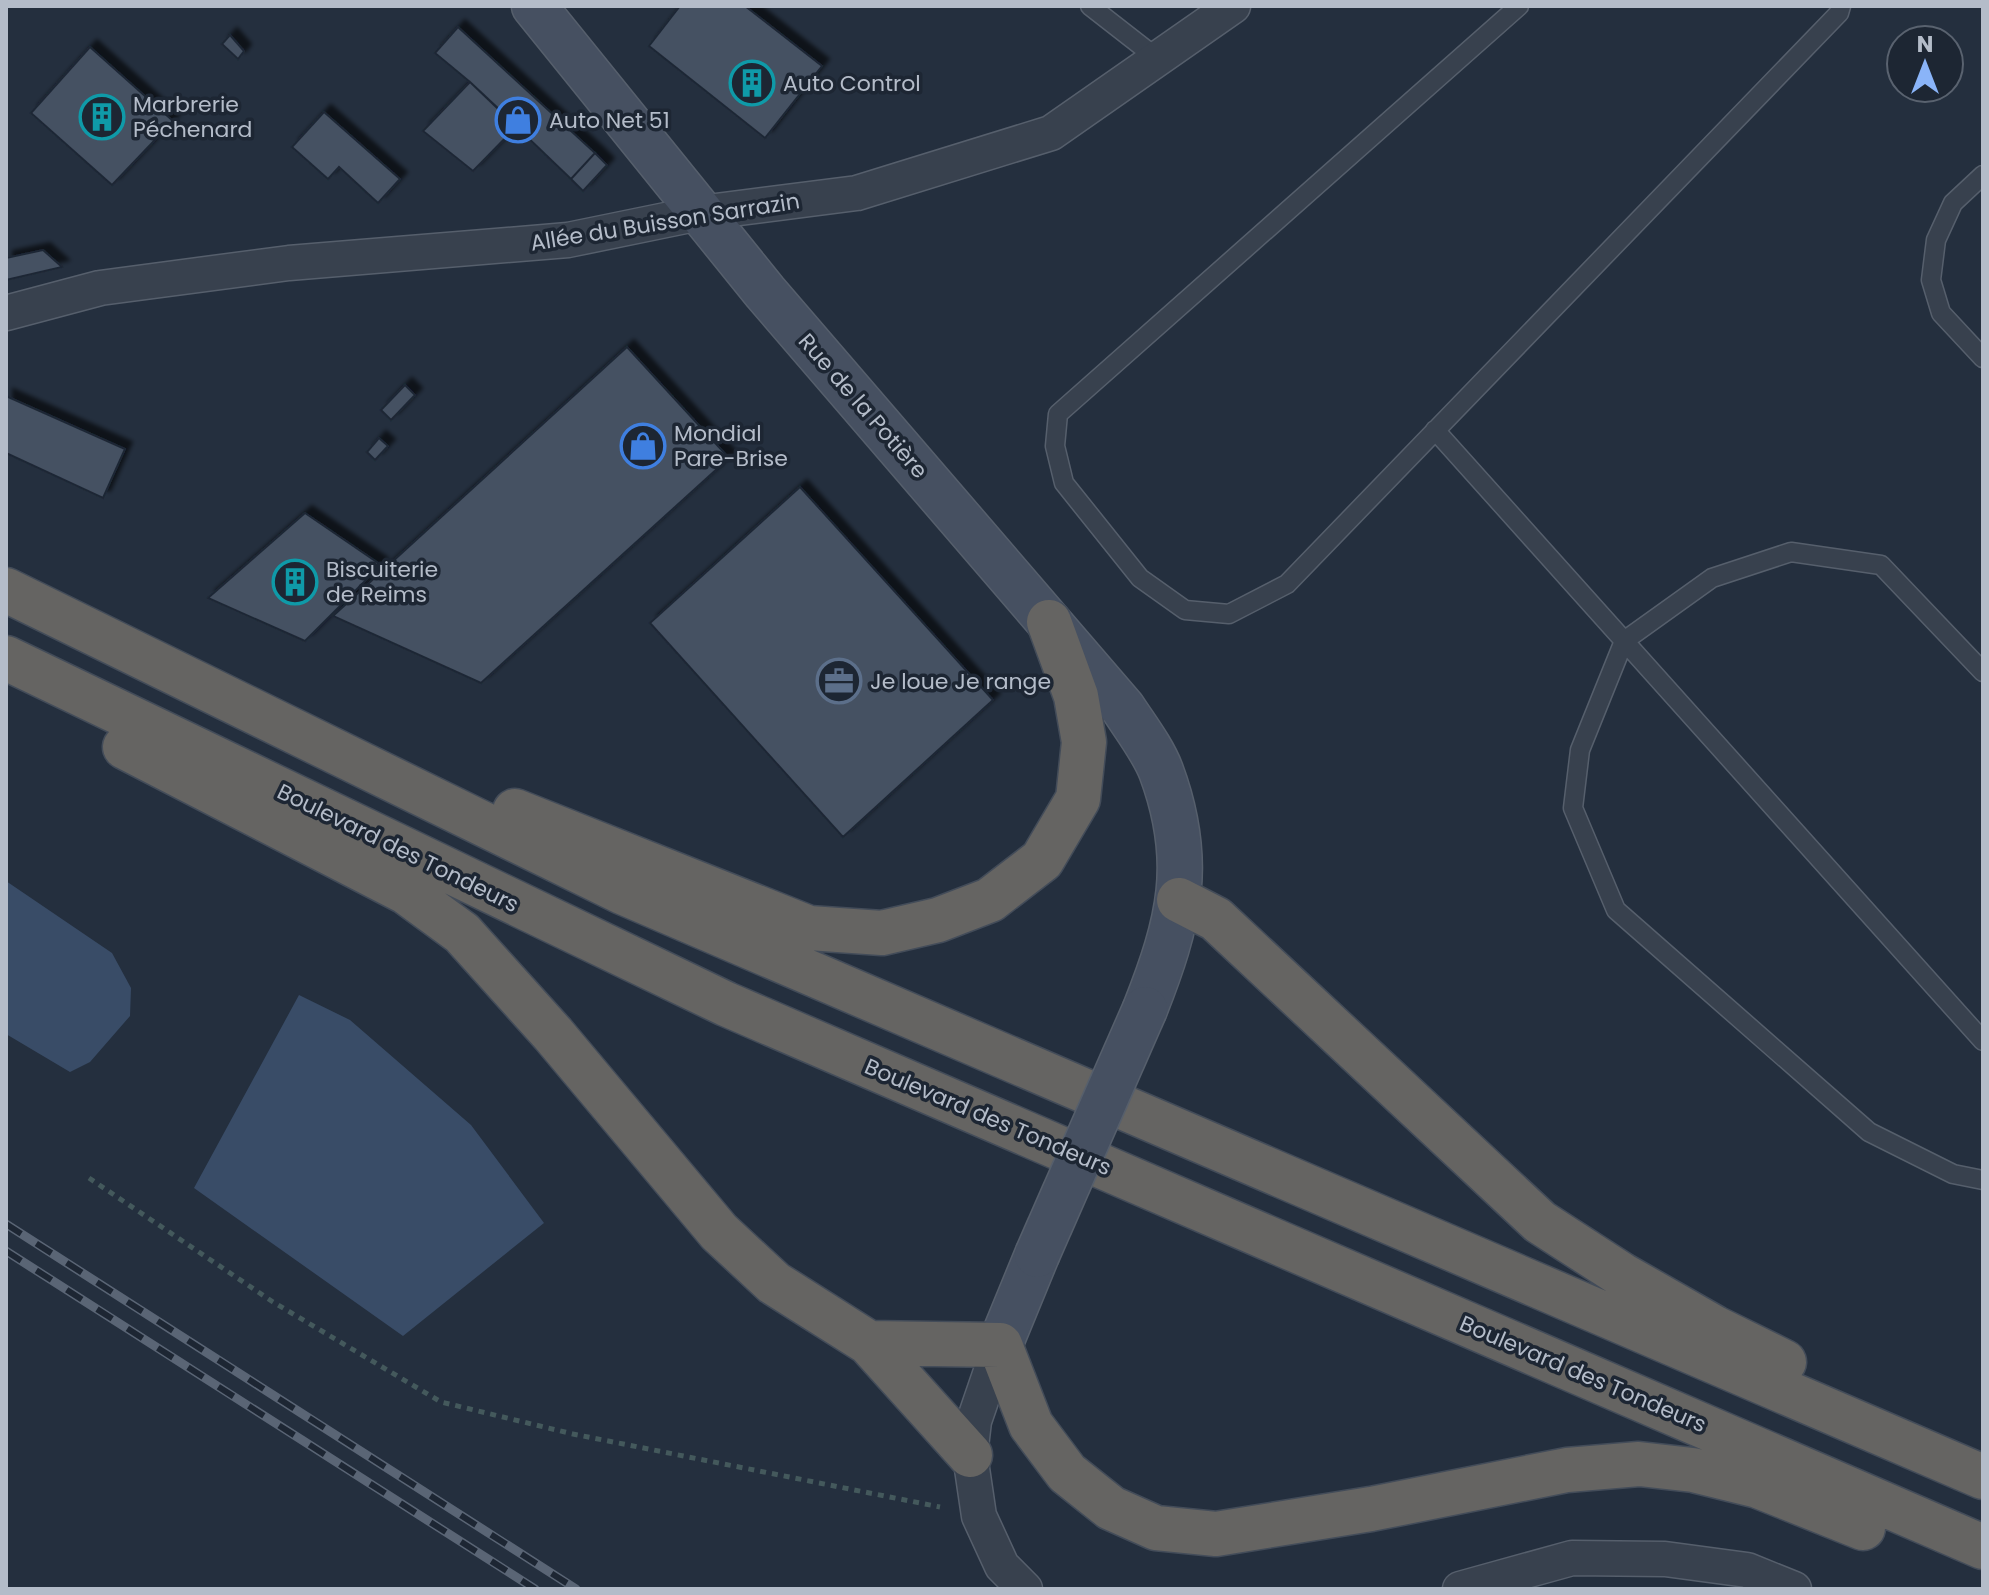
<svg xmlns="http://www.w3.org/2000/svg" width="1989" height="1595" viewBox="0 0 1989 1595" font-family="Poppins,sans-serif">
	<style>
		.water { fill: #394c67 }
		.building { fill: #455162; stroke: #1f2835; stroke-width: 2; filter: url(#shadow) }
		.lines { fill: none; stroke-linecap: round; stroke-linejoin: round }
		.service-casing { stroke: #565f6c; stroke-width: 21 }
		.minor-casing { stroke: #565f6c; stroke-width: 37 }
		.secondary-casing { stroke: #565f6c; stroke-width: 47 }
		.trunk-casing { stroke: #434c59; stroke-width: 47 }
		.path { stroke: #44595c; stroke-width: 5; stroke-dasharray: 6 6; stroke-linecap: butt }
		.service { stroke: #38414e; stroke-width: 18 }
		.minor { stroke: #38414e; stroke-width: 34 }
		.secondary { stroke: #465061; stroke-width: 44 }
		.trunk { stroke: #656462; stroke-width: 44 }
		.rail-casing { stroke: #5a6575; stroke-width: 9 }
		.rail { stroke: #1d2633; stroke-width: 6; stroke-dasharray: 18; stroke-linecap: butt }
		.secondary-bridge-casing { stroke: #565f6c; stroke-width: 47; stroke-linecap: butt }
		.secondary-bridge { stroke: #465061; stroke-width: 44 }
		.labels { text-anchor: middle; dominant-baseline: central; stroke-width: 7; stroke-linejoin: round; paint-order: stroke }
		.poi-label { font-size: 22px; fill: #b4bcc9; stroke: #1d2633; text-anchor: start }
		.street-label { font-size: 22px; fill: #b4bcc9; stroke: #1d2633 }
	</style>
	<defs>
		<filter id="shadow"><feDropShadow dx="7" dy="-7" stdDeviation="2" flood-color="#0009"/></filter>
	</defs>
	<rect width="100%" height="100%" fill="#242f3e"/>
	<path class="water" d="M6,881L112,953L131,988L130,1016L90,1062L70,1072L6,1034Z
		M299,995L350,1020L471,1125L544,1223L403,1336L194,1188Z"/>
	<path class="building" d="M680,6H745L822,66L765,138L649,46Z
		M458,27L595,153L571,179L470,82L435,53Z
		M230,35L244,51L238,59L222,44Z
		M90,47L173,121L112,185L31,113Z
		M470,82L517,126L473,171L423,131Z
		M324,112L400,179L378,203L339,167L328,179L292,147Z
		M595,153L607,165L583,191L571,179Z
		M43,250L62,267L6,280V258Z
		M627,347L729,458L481,683L333,616Z
		M405,385L415,395L391,420L381,410Z
		M6,396L125,449L103,498L6,453Z
		M379,438L388,446L375,460L367,452Z
		M800,487L993,700L843,837L650,623Z
		M305,513L381,565L305,641L208,598Z"/>
	<g class="lines">
		<g class="service-casing">
			<path id="service" d="M1090,6L1158,59
				M1519,6L1058,414L1055,446L1064,483L1140,578L1185,610L1229,614L1287,584L1839,13L1841,6
				M1983,175L1953,203L1936,240L1931,280L1941,313L1983,358
				M1435,430L1983,1041
				M1983,672L1881,565L1791,552L1712,578L1624,641L1580,750L1573,808L1616,910L1869,1132L1953,1174L1983,1180"/>
		</g>
		<g class="minor-casing">
			<path id="minor" d="M6,313L100,288L289,263L568,240L700,213L857,193L1051,133L1233,6
				M1000,1345L974,1421L970,1455L979,1516L1002,1566L1025,1589
				M1460,1589L1572,1558L1665,1559L1747,1570L1794,1589"/>
		</g>
		<g class="secondary-casing">
			<path id="secondary" d="M534,6L765,292L1123,708C1136,728 1153,750 1161,771C1195,862 1179,923 1145,1009
				M1000,1345L1037,1255"/>
		</g>
		<g class="trunk-casing">
			<path id="trunk" d="M6,590L622,892L1983,1477
				M6,658L726,1004L1983,1547
				M125,747L406,892L462,933L553,1034L719,1232L774,1283L869,1343L970,1455
				M515,811L809,928L882,933L938,920L990,900L1042,860L1078,799L1084,742L1076,696L1049,622
				M1179,900L1216,919L1540,1222L1622,1275L1715,1328L1784,1362
				M869,1343L1000,1345L1031,1425L1067,1473L1111,1508L1156,1528L1216,1534L1371,1509L1567,1470L1639,1464L1693,1470L1758,1486L1863,1528"/>
		</g>
		<path class="path" d="M89,1178L273,1302L441,1402L573,1434L940,1507"/>
		<use href="#service" class="service"/>
		<use href="#minor" class="minor"/>
		<use href="#secondary" class="secondary"/>
		<use href="#trunk" class="trunk"/>
		<g class="rail-casing">
			<path id="rail" d="M6,1224L576,1589
				M6,1251L535,1589"/>
		</g>
		<use href="#rail" class="rail"/>
		<g class="secondary-bridge-casing">
			<path id="secondary-bridge" d="M1037,1255L1145,1009"/>
		</g>
		<use href="#secondary-bridge" class="secondary-bridge"/>
	</g>
	<defs>
		<g id="building-ring" transform="scale(2.3)"><circle r="9.5" fill="#1d2633" stroke="#0f9aa8" stroke-width="1.5"/><path d="M-4-6H4V6H1V3H-1V6H-4ZM-2.5-4.3h1.7v1.8h-1.7ZM.8-4.3h1.7v1.8H.8ZM-2.5-1h1.7V.8h-1.7ZM.8-1h1.7V.8H.8Z" fill="#0f9aa8"/></g>
		<g id="shop-ring" transform="scale(2.3)"><circle r="9.5" fill="#1d2633" stroke="#3f7fe0" stroke-width="1.5"/><path d="M-5-2.5h2.3a2.7 3.5 0 0 1 5.4 0H5L5.5 6h-11ZM-1.5-2.5h3a1.5 2.3 0 0 0-3 0Z" fill="#3f7fe0"/></g>
		<g id="office-ring" transform="scale(2.3)"><circle r="9.5" fill="#1d2633" stroke="#5c6f8a" stroke-width="1.5"/><path d="M-6-3h4V-5.5h4V-3h4V5H-6ZM-1-4.5V-3h2v-1.5ZM-6 0V1H6V0Z" fill="#5c6f8a"/></g>
	</defs>
	<g fill-rule="evenodd">
		<use href="#building-ring" x="752" y="83"/>
		<use href="#building-ring" x="102" y="117"/>
		<use href="#shop-ring" x="518" y="120"/>
		<use href="#shop-ring" x="643" y="446"/>
		<use href="#building-ring" x="295" y="582"/>
		<use href="#office-ring" x="839" y="681"/>
	</g>
	<g class="labels">
		<g class="poi-label">
			<text x="783" y="83">Auto Control</text>
			<text x="133" y="104">Marbrerie<tspan x="133" dy="25">Péchenard</tspan></text>
			<text x="549" y="120">Auto Net 51</text>
			<text x="674" y="433">Mondial<tspan x="674" dy="25">Pare-Brise</tspan></text>
			<text x="326" y="569">Biscuiterie<tspan x="326" dy="25">de Reims</tspan></text>
			<text x="870" y="681">Je loue Je range</text>
		</g>
		<g class="street-label">
			<text transform="translate(665 222) rotate(-9)">Allée du Buisson Sarrazin</text>
			<text transform="translate(863 406) rotate(49)">Rue de la Potière</text>
			<text transform="translate(398 848) rotate(26)">Boulevard des Tondeurs</text>
			<text transform="translate(988 1117) rotate(23)">Boulevard des Tondeurs</text>
			<text transform="translate(1583 1374) rotate(23)">Boulevard des Tondeurs</text>
		</g>
	</g>
	<rect width="1989" height="1595" fill="none" stroke="#b4bcc9" stroke-width="16"/>
	<g transform="translate(1925 64)"><circle r="38" fill="#1d2633" stroke="#59626f" stroke-width="2"/>
	<path d="M0-6L14 30L0 20L-14 30Z" fill="#8ab4f8"/>
	<text y="-12" font-size="22" font-weight="bold" text-anchor="middle" fill="#b4bcc9">N</text>
	</g>
</svg>
